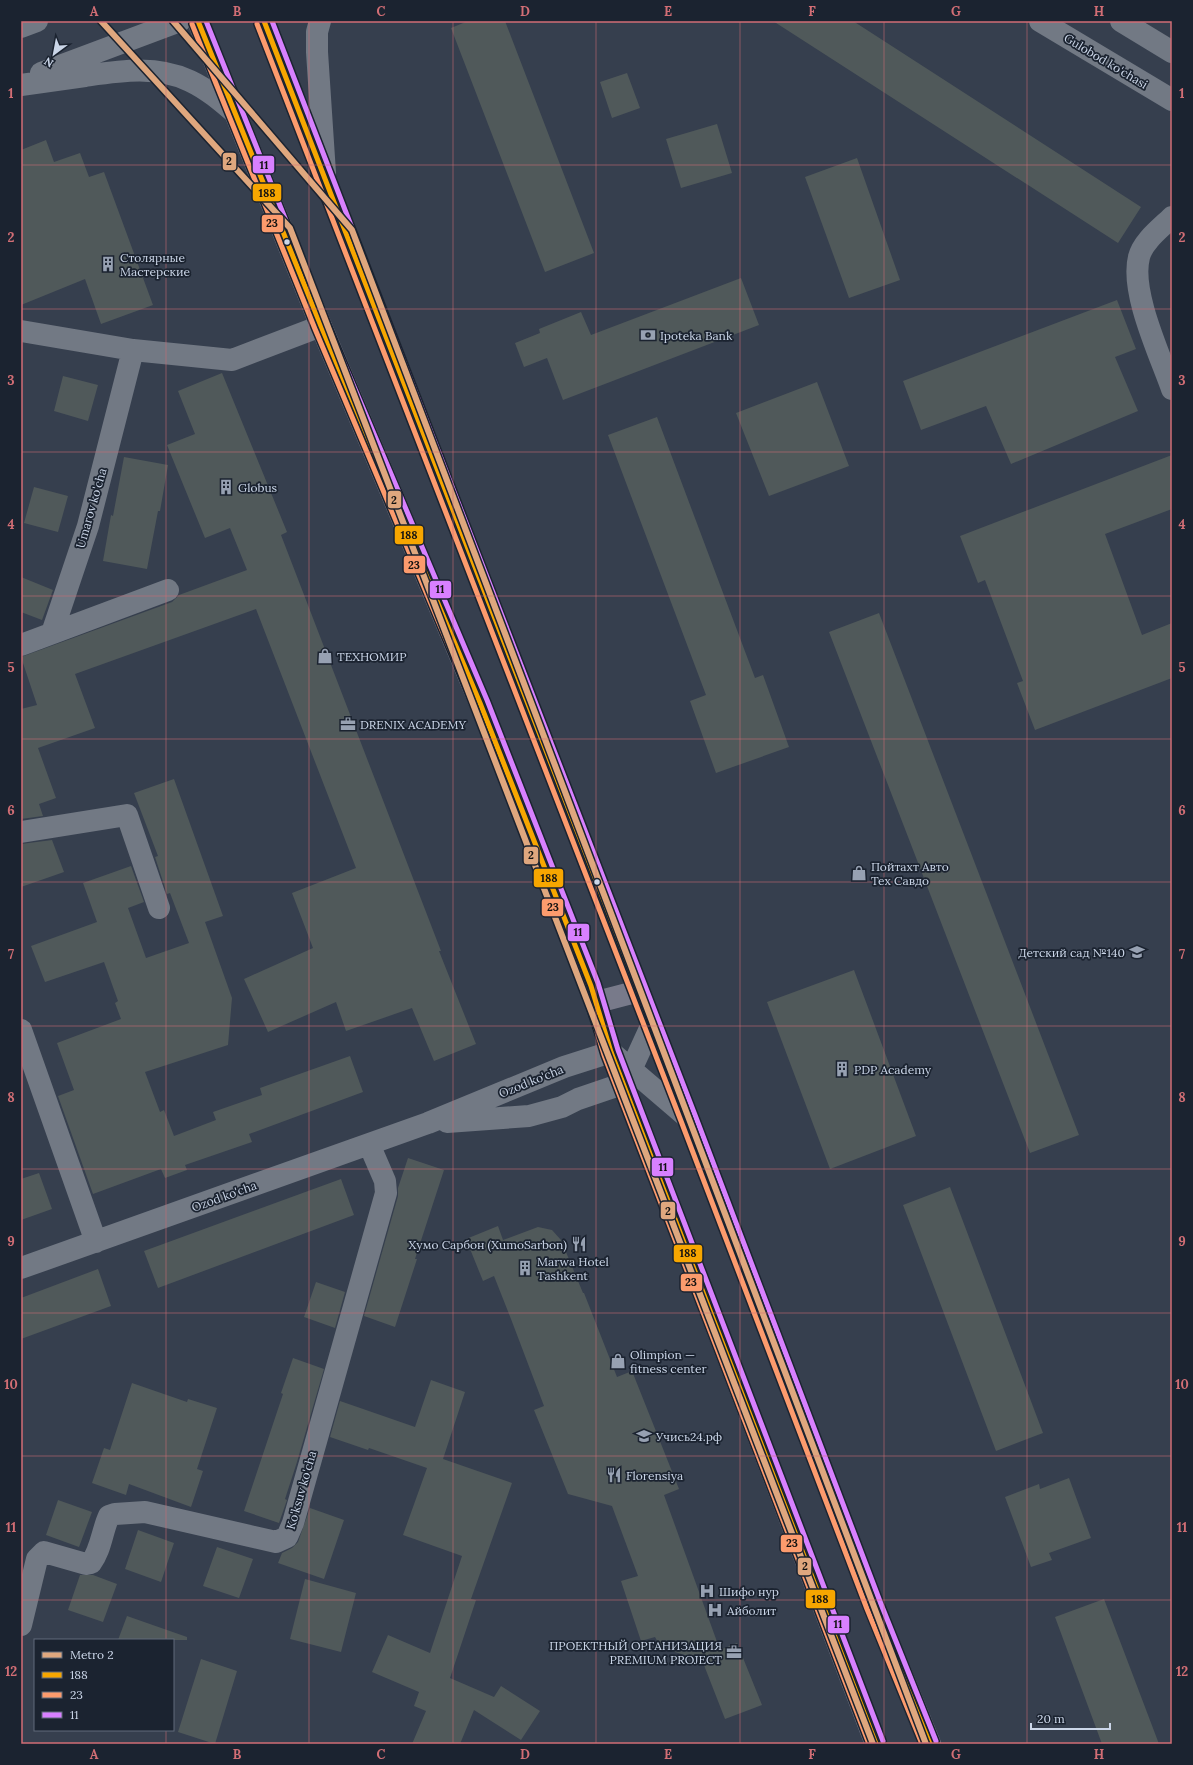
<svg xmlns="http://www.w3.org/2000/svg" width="1193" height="1765" viewBox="0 0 1193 1765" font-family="Lora,serif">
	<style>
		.building { fill: #50595a }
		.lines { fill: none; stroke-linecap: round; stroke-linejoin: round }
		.minor { stroke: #727984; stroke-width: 22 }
		.tertiary { stroke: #727984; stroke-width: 22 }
		.secondary { stroke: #727984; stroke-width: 22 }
		.primary { stroke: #787a8a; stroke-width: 22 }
		.bus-1-casing { stroke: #1b2330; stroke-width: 8 }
		.bus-2-casing { stroke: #1b2330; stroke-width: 8 }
		.bus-3-casing { stroke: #1b2330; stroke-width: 8 }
		.bus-1 { stroke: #f7a600; stroke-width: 5 }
		.bus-2 { stroke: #fc9b6d; stroke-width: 5 }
		.bus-3 { stroke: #d880ff; stroke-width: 5 }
		.metro-1-casing { stroke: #1b2330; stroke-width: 9 }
		.metro-1 { stroke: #dfa77e; stroke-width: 6 }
		.grid { fill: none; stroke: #d26e75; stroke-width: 1; stroke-opacity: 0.55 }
		.bus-dot { fill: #cbd6e8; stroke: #1b2330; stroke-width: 1.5 }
		.labels { text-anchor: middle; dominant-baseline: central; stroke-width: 3.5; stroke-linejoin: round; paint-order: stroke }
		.street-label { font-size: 12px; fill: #cbd6e8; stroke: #1b2330 }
		.poi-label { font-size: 12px; fill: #cbd6e8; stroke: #1b2330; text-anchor: start }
		.line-badge { stroke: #1b2330; stroke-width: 1.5 }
		.pale-badge-label { font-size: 11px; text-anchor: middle; font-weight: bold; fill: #111 }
		.neatline { fill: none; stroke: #d26e75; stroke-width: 1.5 }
		.grid-label { font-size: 13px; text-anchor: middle; font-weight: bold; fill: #d26e75 }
	</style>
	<rect width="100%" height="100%" fill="#363f4e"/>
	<path class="building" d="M468,21H505L594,253L545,272L451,28Z
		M773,21H853L1141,207L1118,243Z
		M627,73L640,108L612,118L600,82Z
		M717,124L732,173L681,188L666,139Z
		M46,140L54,162L80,153L89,177L104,172L153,305L101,324L85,279L21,305V150Z
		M857,158L900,280L849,298L805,177Z
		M741,278L759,325L563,400L547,358L524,367L515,343L540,333L539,329L581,312L591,335Z
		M1117,300L1136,349L1115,357L1138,411L1011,464L986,406L921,430L903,381Z
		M222,373L287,532L281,535L441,951H439L476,1044L434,1061L412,1008L346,1031L336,1002L268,1032L244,979L313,948L292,893L356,868L256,609L75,674L95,728L38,748L56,798L39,804L43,816L21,819V709L37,705L21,657L172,602L179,595L247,570L230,528L205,538L167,445L195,434L178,391Z
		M63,376L98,385L88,421L54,411Z
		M817,382L849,466L769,496L736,413Z
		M657,417L755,678L763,675L789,747L716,773L690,701L706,695L608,435Z
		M1172,455V509L1105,534L1142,635L1172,623V678L1035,730L1017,683L1023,681L985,580L978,583L960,536Z
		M124,457L168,465L160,511H158L147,569L103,561L111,515L113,516Z
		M34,487L68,496L58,532L24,523Z
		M21,577L53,590L42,620L21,612Z
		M879,613L1079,1135L1030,1153L829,632Z
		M174,779L223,916L205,922L232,998L228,1045L145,1072L160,1112L164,1110L174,1136L216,1120L213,1112L262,1095L260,1088L350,1056L363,1092L249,1134L252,1142L185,1165L187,1170L165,1178L161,1169L93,1194L58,1096L74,1090L57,1043L121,1019L115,1003L118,1001L104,962L45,982L31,946L97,922L83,883L131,866L144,902L128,908L146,958L189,943L170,893L167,894L155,857L158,856L134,793Z
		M52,840L64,872L21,887V844Z
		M854,970L916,1136L830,1169L767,1002Z
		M408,1158L444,1170L415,1259H417L395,1327L364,1316L398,1196V1188Z
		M39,1173L52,1209L21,1220V1179Z
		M341,1179L354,1215L158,1288L144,1251Z
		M950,1187L1043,1433L996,1451L903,1205Z
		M498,1226L503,1240L538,1227L552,1230L561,1240L583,1293H584L617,1377L632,1371L679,1489L664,1495L720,1650L737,1643L762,1705L725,1719L702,1660L661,1648L655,1637L641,1641L621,1581L638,1576L612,1506L568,1494L534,1410L544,1406L511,1319L494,1276L483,1281L466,1239Z
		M98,1269L111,1306L21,1339V1298Z
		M316,1282L345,1292L335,1328L304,1317Z
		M293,1358L324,1369L297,1462L285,1499L287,1500L279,1523L244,1511L283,1394L281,1393Z
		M431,1380L465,1392L443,1459L512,1483L471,1599L476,1600L450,1678L494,1697L501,1686L540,1711L521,1740L474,1710L460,1744H412L426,1711L414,1706L419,1692L372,1672L388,1635L430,1653L462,1556L403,1535L427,1468L369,1448L368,1450L330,1437L340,1401L415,1427Z
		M132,1383L187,1402L188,1399L217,1408L197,1469L203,1471L191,1507L129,1484L126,1495L92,1483L104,1448L110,1450Z
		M1069,1478L1091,1538L1049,1553L1052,1560L1031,1567L1005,1497L1039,1484L1040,1489Z
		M58,1500L92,1512L79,1547L46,1535Z
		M310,1508L344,1520L324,1579L278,1563L282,1553L292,1548L298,1542Z
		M138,1530L174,1543L161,1582L125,1569Z
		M217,1547L253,1559L239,1598L203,1586Z
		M80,1575H93L117,1584L103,1622L68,1610Z
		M305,1579L356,1593L341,1652L290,1639Z
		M1104,1599L1159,1744H1102L1055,1617Z
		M127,1616L187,1637V1640H118Z
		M201,1659L237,1671L215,1744L178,1732Z"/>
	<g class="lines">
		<path class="minor" d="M1172,217C1161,228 1143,241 1139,257C1130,292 1160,355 1172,389
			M21,331L133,350L232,360L321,326
			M52,633L88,526L133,350
			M21,645L168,590
			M21,832L127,815L159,908
			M21,1030L96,1242
			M447,1122L529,1116L562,1107L578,1099L625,1083L652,1024
			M21,1268L428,1123L564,1067L611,1052L688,1118
			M21,1625L37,1559L44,1552L86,1564L91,1563C101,1550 102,1531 109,1516L115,1514L145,1512L276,1542L287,1537L293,1523L386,1193L385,1181L369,1144"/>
		<path class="tertiary" d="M1040,21L1172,100
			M1121,21L1172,52"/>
		<path class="secondary" d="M320,21L317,32V52L325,173
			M21,27L37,21
			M41,73L180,21
			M21,85C42,82 63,79 85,76C120,71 156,65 190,81C207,89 221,101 235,113"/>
		<path class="primary" d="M198,21L321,326L480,703L591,986C599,1008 603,1031 611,1052L876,1744
			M264,21L688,1118L874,1607L930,1744
			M597,1002L639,991"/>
		<g class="bus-1-casing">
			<path id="bus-1" d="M198,21L321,326L480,703L591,986L611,1052L876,1744
				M264,21L688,1118L874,1607L930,1744"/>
		</g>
		<g class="bus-2-casing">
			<path id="bus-2" d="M192,24L315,329L474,706L584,988L604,1055L869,1744
				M257,24L681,1121L867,1609L922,1744"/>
		</g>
		<g class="bus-3-casing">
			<path id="bus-3" d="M206,21L327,323L487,700L598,983L618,1050L883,1741
				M272,21L695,1115L881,1604L936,1741"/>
		</g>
		<use href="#bus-1" class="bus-1"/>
		<use href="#bus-2" class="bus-2"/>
		<use href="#bus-3" class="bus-3"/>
		<g class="metro-1-casing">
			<path id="metro-1" d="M101,21L290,228L873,1744
				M173,21L352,230L926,1744"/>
		</g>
		<use href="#metro-1" class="metro-1"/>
	</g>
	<path class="grid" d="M166,21V1640M309,21V1744M453,21V1744M596,21V1744M740,21V1744M884,21V1744M1027,21V1744M21,165H1172M21,309H1172M21,452H1172M21,596H1172M21,739H1172M21,882H1172M21,1026H1172M21,1169H1172M21,1313H1172M21,1456H1172M21,1600H1172M166,1730V1744"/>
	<defs>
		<g id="building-bare" transform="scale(1.2)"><path d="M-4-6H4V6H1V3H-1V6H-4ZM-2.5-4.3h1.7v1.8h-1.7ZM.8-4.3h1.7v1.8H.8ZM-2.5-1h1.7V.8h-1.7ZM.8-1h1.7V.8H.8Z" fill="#97a1b2" stroke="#1b2330" stroke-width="2.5" paint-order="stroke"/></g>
		<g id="bank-bare" transform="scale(1.2)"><path d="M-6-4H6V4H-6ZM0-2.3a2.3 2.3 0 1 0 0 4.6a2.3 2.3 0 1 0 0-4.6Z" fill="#97a1b2" stroke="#1b2330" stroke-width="2.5" paint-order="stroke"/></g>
		<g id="shop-bare" transform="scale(1.2)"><path d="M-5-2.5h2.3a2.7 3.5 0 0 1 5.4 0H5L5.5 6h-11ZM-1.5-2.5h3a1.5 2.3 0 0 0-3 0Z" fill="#97a1b2" stroke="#1b2330" stroke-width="2.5" paint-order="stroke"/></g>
		<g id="office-bare" transform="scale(1.2)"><path d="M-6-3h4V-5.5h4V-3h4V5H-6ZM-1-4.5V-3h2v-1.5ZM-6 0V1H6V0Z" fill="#97a1b2" stroke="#1b2330" stroke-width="2.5" paint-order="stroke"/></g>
		<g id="school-bare" transform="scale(1.2)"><path d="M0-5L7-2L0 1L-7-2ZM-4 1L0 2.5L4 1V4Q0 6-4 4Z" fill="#97a1b2" stroke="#1b2330" stroke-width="2.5" paint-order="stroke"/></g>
		<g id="restaurant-bare" transform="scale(1.2)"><path d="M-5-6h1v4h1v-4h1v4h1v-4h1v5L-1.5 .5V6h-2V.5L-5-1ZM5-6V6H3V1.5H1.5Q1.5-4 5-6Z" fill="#97a1b2" stroke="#1b2330" stroke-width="2.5" paint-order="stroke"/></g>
		<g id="university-bare" transform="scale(1.2)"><path d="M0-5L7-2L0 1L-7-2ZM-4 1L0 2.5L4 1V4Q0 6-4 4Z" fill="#97a1b2" stroke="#1b2330" stroke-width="2.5" paint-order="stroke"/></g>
		<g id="hospital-bare" transform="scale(1.2)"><path d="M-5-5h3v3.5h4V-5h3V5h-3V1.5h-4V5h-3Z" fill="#97a1b2" stroke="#1b2330" stroke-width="2.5" paint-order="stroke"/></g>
	</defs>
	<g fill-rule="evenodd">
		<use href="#building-bare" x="108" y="264"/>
		<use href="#bank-bare" x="648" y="335"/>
		<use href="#building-bare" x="226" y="487"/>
		<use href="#shop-bare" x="325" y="656"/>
		<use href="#office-bare" x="348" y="724"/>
		<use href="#shop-bare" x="859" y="873"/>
		<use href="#school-bare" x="1137" y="952"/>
		<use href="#building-bare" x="842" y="1069"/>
		<use href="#restaurant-bare" x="579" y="1244"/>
		<use href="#building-bare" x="525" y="1268"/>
		<use href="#shop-bare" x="618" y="1361"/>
		<use href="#university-bare" x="644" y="1436"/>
		<use href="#restaurant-bare" x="614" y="1475"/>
		<use href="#hospital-bare" x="707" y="1591"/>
		<use href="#hospital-bare" x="715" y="1610"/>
		<use href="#office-bare" x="734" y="1652"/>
	</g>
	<g class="bus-dot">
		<circle cx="287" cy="242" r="3.5"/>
		<circle cx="597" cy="882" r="3.5"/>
	</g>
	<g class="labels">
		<g class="street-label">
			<text transform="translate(1106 61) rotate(31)">Gulobod ko'chasi</text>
			<text transform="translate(91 508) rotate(-74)">Umarov ko'cha</text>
			<text transform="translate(531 1081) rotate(-22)">Ozod ko'cha</text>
			<text transform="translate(224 1196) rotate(-20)">Ozod ko'cha</text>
			<text transform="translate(301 1490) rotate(-74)">Ko'ksuv ko'cha</text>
		</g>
		<g class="poi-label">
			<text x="120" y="257">Столярные<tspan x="120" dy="14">Мастерские</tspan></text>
			<text x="660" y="335">Ipoteka Bank</text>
			<text x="238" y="487">Globus</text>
			<text x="337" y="656">ТЕХНОМИР</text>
			<text x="360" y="724">DRENIX ACADEMY</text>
			<text x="871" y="866">Пойтахт Авто<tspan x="871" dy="14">Тех Савдо</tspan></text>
			<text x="1125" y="952" text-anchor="end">Детский сад №140</text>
			<text x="854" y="1069">PDP Academy</text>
			<text x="567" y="1244" text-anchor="end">Хумо Сарбон (XumoSarbon)</text>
			<text x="537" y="1261">Marwa Hotel<tspan x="537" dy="14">Tashkent</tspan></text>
			<text x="630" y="1354">Olimpion —<tspan x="630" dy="14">fitness center</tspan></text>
			<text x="656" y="1436">Учись24.рф</text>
			<text x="626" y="1475">Florensiya</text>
			<text x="719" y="1591">Шифо нур</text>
			<text x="727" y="1610">Айболит</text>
			<text x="722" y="1645" text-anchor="end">ПРОЕКТНЫЙ ОРГАНИЗАЦИЯ<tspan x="722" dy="14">PREMIUM PROJECT</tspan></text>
		</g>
	</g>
	<g class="line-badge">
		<rect x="222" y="152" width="15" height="19" rx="4" fill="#dfa77e"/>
		<rect x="252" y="155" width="23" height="19" rx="4" fill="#d880ff"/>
		<rect x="252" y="183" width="30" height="19" rx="4" fill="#f7a600"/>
		<rect x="261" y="214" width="23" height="19" rx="4" fill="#fc9b6d"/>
		<rect x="387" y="490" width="15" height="19" rx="4" fill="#dfa77e"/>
		<rect x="394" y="525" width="30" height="20" rx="4" fill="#f7a600"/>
		<rect x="403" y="555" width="23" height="19" rx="4" fill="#fc9b6d"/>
		<rect x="429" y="580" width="23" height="19" rx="4" fill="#d880ff"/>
		<rect x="523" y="846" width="16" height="19" rx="4" fill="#dfa77e"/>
		<rect x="533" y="868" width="31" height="20" rx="4" fill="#f7a600"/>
		<rect x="541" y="898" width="23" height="19" rx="4" fill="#fc9b6d"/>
		<rect x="567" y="923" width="23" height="19" rx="4" fill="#d880ff"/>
		<rect x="651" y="1157" width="23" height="20" rx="4" fill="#d880ff"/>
		<rect x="660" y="1201" width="16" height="19" rx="4" fill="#dfa77e"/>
		<rect x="673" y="1244" width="30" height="19" rx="4" fill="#f7a600"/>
		<rect x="680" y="1273" width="23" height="19" rx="4" fill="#fc9b6d"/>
		<rect x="780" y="1534" width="23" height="19" rx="4" fill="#fc9b6d"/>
		<rect x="797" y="1557" width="15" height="19" rx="4" fill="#dfa77e"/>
		<rect x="805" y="1589" width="31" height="20" rx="4" fill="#f7a600"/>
		<rect x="827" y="1615" width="23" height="19" rx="4" fill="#d880ff"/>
	</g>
	<g class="pale-badge-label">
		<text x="229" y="165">2</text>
		<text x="264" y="169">11</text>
		<text x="267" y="197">188</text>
		<text x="272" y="227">23</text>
		<text x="394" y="504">2</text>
		<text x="409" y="539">188</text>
		<text x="414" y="569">23</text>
		<text x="440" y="593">11</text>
		<text x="531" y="859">2</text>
		<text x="549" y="882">188</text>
		<text x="553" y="911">23</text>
		<text x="578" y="936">11</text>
		<text x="663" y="1171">11</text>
		<text x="668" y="1215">2</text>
		<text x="688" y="1257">188</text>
		<text x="691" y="1286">23</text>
		<text x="792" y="1547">23</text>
		<text x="805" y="1570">2</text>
		<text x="820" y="1603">188</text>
		<text x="838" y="1628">11</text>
	</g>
	<rect width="1193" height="1765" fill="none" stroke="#1b2330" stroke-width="44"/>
	<rect x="34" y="1639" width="140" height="92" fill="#1b2330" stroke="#616b7a"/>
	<rect x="42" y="1652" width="20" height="6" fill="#dfa77e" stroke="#616b7a"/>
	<text x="70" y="1659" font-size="12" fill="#cbd6e8">Metro 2</text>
	<rect x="42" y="1672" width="20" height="6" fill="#f7a600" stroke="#616b7a"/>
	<text x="70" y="1679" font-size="12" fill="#cbd6e8">188</text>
	<rect x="42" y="1692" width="20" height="6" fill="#fc9b6d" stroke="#616b7a"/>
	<text x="70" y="1699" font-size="12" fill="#cbd6e8">23</text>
	<rect x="42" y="1712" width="20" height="6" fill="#d880ff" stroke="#616b7a"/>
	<text x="70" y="1719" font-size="12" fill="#cbd6e8">11</text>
	<g transform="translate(54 54) rotate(212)" stroke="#1b2330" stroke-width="3" paint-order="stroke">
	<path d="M0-3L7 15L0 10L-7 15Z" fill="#cbd6e8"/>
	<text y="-6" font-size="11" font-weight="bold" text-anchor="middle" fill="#cbd6e8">N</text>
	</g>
	<path d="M1031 1723v6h79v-6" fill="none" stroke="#cbd6e8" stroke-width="2"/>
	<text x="1037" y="1723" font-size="12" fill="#cbd6e8" stroke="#1b2330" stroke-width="3" paint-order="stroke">20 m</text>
	<rect x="22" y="22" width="1149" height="1721" class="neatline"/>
	<g class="grid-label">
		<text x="94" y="16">A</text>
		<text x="237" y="16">B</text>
		<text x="381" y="16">C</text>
		<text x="525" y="16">D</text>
		<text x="668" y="16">E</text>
		<text x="812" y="16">F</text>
		<text x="956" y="16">G</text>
		<text x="1099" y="16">H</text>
		<text x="11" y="98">1</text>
		<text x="1182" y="98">1</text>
		<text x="11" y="242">2</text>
		<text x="1182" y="242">2</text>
		<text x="11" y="385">3</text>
		<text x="1182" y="385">3</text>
		<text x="11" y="529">4</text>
		<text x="1182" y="529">4</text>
		<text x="11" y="672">5</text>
		<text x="1182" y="672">5</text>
		<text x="11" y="815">6</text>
		<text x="1182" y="815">6</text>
		<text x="11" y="959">7</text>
		<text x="1182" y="959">7</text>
		<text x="11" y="1102">8</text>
		<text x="1182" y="1102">8</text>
		<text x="11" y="1246">9</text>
		<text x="1182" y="1246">9</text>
		<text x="11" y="1389">10</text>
		<text x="1182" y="1389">10</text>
		<text x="11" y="1532">11</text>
		<text x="1182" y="1532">11</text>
		<text x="11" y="1676">12</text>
		<text x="1182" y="1676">12</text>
		<text x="94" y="1759">A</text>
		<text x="237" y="1759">B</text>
		<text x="381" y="1759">C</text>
		<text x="525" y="1759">D</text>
		<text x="668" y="1759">E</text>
		<text x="812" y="1759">F</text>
		<text x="956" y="1759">G</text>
		<text x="1099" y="1759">H</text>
	</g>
</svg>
